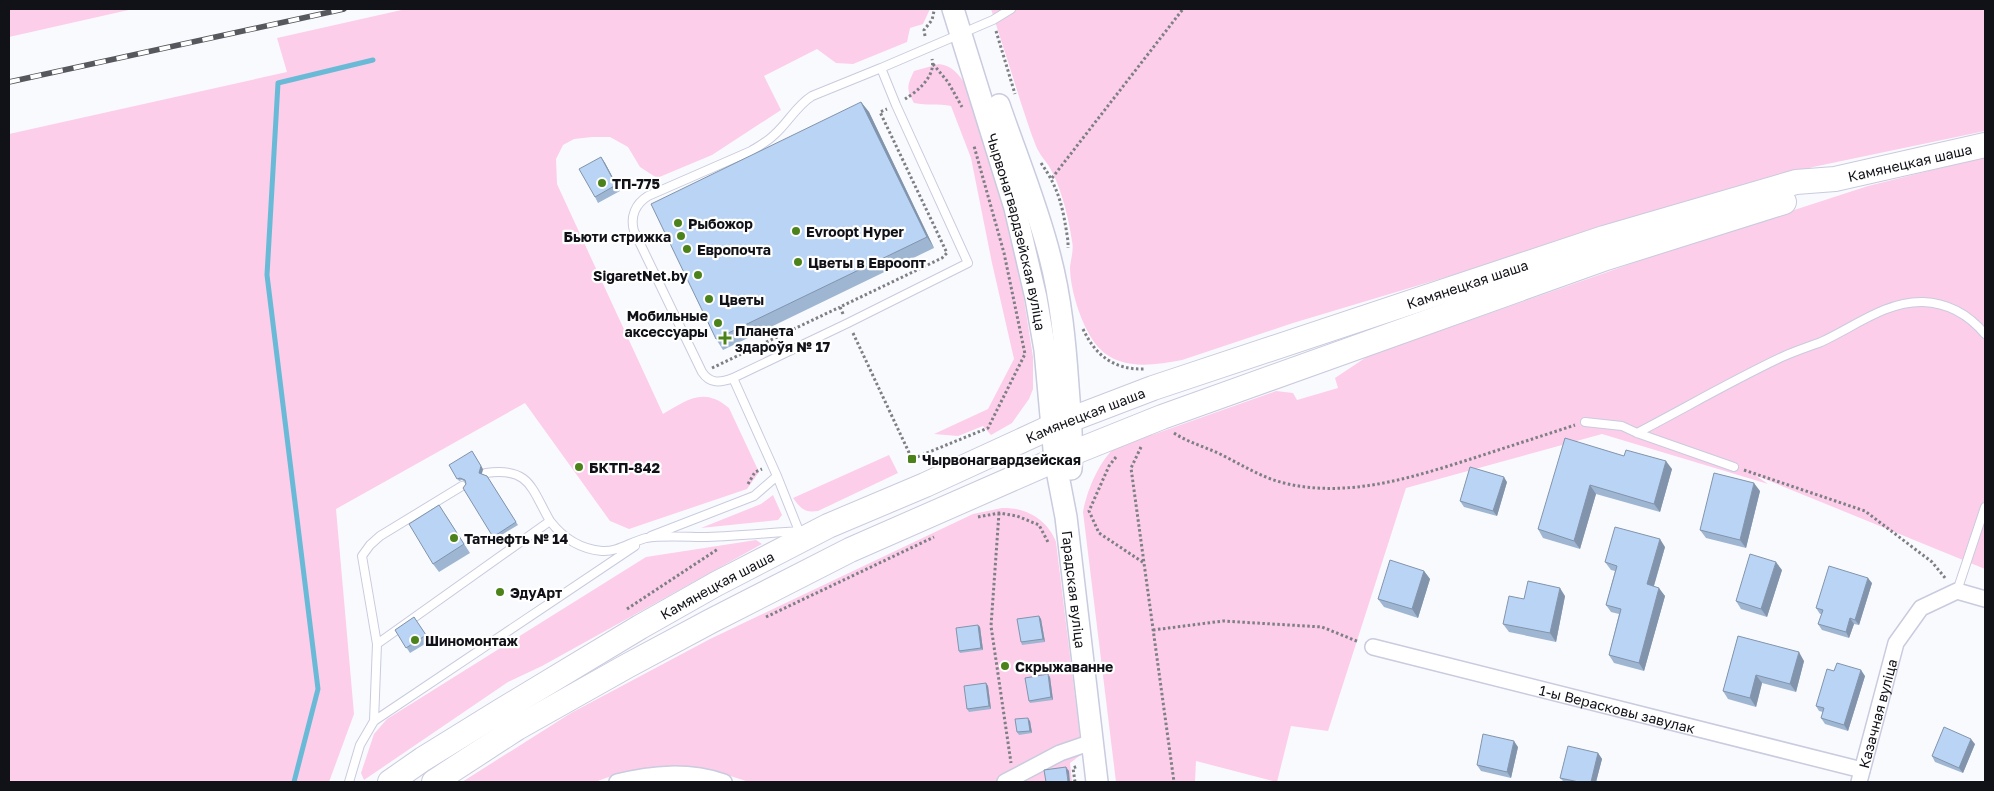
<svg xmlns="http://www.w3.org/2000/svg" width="1994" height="791" viewBox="0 0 1994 791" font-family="'Golos Text',sans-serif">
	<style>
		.green { fill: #fcceea }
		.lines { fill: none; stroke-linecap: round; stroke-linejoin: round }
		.stream { stroke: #69bad6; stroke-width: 5 }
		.lane-casing { stroke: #c9cbde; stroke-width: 10 }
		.street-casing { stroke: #c9cbde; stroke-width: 18 }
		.secondary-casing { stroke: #c9cbde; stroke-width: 24 }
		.primary-casing { stroke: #c9cbde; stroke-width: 26 }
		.path { stroke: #7e7f84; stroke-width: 3; stroke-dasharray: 2.5 2.5; stroke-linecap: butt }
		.lane { stroke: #fff; stroke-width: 8 }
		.street { stroke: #fff; stroke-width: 15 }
		.secondary { stroke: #fff; stroke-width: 21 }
		.primary { stroke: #fff; stroke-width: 24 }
		.rail-casing { stroke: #57585e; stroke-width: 5.5 }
		.rail { stroke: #fff; stroke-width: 4; stroke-dasharray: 11; stroke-linecap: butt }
		.wall { fill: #9fb6d2 }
		.shaded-wall { fill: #8294ab }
		.building { fill: #b9d4f4; stroke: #8294ab }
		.poi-dot { fill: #4b821a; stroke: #fff; stroke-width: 2 }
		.labels { text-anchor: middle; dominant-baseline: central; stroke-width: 4.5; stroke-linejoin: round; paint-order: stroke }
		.street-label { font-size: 14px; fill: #111218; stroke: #fff }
		.poi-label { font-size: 14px; font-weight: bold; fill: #111218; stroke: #fff; text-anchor: start }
	</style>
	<rect width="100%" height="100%" fill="#f9fafe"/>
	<path class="green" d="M9,9H133L9,37Z
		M406,9H930L923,24L910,28L907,42L853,64L836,63L817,49L764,76L781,110L712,155L657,178L640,167L628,147L610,137H592L574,139L563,145L556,159L557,184L663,414C686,401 703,386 729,408L759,472L747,489L629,529L610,521L525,403L336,509L354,714L329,782H9V134L287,72L277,38Z
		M991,9H1985V131L1813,167L1293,323L1182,360C1154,365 1121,371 1099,348C1083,331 1070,291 1070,267C1071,259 1074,249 1072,241C1069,219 1061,187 1050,168C1046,161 1039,154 1036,146C1030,132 1026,117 1021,103C1011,71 1001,40 991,9Z
		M939,64C953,66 958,74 966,85L1014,236L1033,357V389L1029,399L1012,423L991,435L983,426L958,436L934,434L988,409L1014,359L992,263L971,158L951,106C938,103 927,106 914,103C906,89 907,86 914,71Z
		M1985,157V569L1755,475L1768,484L1602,434L1406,488L1328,731L1291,726L1277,782L1196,761L1195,782H1116L1083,512C1087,490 1100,458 1119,444C1127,438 1138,435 1147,431L1152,435L1276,391L1293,393L1297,400L1338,388L1335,378L1368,356L1653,256L1788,212L1868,186Z
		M889,455L898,473L818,511C805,513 801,509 793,498Z
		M773,495L782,515L778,520L701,528L761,504Z
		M1002,508C1026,507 1048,520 1056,542L1082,754L1070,763L1072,782H749C692,762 652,760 595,782H462L571,713L710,639L973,514Z
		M756,540L762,544L542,666L508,682L364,780L361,773L374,734L387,719L646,557Z"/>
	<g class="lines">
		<path class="stream" d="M294,782L318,689L267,275L278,83L373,60"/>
		<g class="lane-casing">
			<path id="lane" d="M733,378C720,383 710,384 702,372L634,231C630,217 635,204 648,196L751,151C759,146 767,142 774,135C788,123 796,106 812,96L881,68
				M1585,422L1622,426L1637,433L1734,467
				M1637,433C1685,408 1733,380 1782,357C1795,351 1808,347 1821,342C1854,327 1886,301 1923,302C1949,303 1969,315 1985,334
				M486,473C530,467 531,488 550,521
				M804,530L799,531L777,476L733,378L848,323L968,263L896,105L881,68L993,20L1011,9
				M651,536L754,496L777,476
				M1957,591L1985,507
				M377,644L362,556L370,545L380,536L462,486
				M374,721L377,644L550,521C563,538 580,549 602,551C618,552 630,542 646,538C662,535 689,537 707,537C738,536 768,533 799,531
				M349,782L360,745L374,721L635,546"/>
		</g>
		<g class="street-casing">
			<g id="street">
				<path id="s1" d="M1373,647L1862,770"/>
				<path d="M617,782C653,773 688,770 724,782"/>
				<path d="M1005,782L1060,753L1092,742"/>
				<path id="s2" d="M1859,782L1896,643L1921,608L1957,591L1985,599"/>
			</g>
		</g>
		<g class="secondary-casing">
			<g id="secondary">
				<path id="s3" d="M953,9L1015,208L1036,298L1045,350L1055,460L1066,517L1097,782"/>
				<path d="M999,105C1016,155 1037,205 1050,257C1061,299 1065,343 1068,386C1070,414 1073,441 1071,469"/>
			</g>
		</g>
		<g class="primary-casing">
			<g id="primary">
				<path id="s4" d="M390,782L423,759L499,712L640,627L716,584L828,526L925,485L1051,427L1153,388L1604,238L1796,182L1835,179L1985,145"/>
				<path d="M434,782L517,728L627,666L711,621L850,550L1055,460L1162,417L1606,258L1784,202"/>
			</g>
		</g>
		<path class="path" d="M996,31L1015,94
			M925,36L924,30L932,20L934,11
			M933,64L948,82L962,107
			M905,99C918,91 936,76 932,59
			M1041,163C1060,190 1063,209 1068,241V248
			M1052,178L1183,9
			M843,314L840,307L942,258L947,253L880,112L887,109
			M1083,329C1095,355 1114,370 1144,369
			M853,333L912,459L988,428L1025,354L1004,253L974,146
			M712,368L840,307
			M1174,433C1189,443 1206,447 1222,455C1244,466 1264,479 1288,484C1352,498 1417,476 1477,457C1510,446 1542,436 1575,425
			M1141,447L1131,468L1144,563
			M1116,457L1109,466L1089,511L1099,533L1144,563L1174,782
			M1744,470L1865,511L1932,562L1946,579
			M748,484L755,472L762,469
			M999,513L991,626L1011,763
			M978,517L999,513L1017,516L1039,525L1049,544
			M627,609L718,549
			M766,617L934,537
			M1153,630L1223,621L1322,627L1359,642
			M1075,782L1073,768L1078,766"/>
		<use href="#lane" class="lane"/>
		<use href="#street" class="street"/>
		<use href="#secondary" class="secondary"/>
		<use href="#primary" class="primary"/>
		<g class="rail-casing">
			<path id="rail" d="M9,82L344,9"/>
		</g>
		<use href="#rail" class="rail"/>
	</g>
	<path class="wall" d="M861,102L869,112L934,248L723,350L716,339Z
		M601,157L605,163L620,191L598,203L595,197Z
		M1624,456L1672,469L1660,512L1596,494L1580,549L1543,538L1538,529Z
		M449,465L483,469L482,474L487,476L518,525L495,539L463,488L466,484L465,482L462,480L459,481Z
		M1507,482L1497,516L1464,507L1460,501Z
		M1760,491L1746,548L1706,538L1700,530Z
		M445,514L470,553L439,572L433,564Z
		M1665,547L1654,586L1665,596L1644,671L1614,663L1609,655L1619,614L1611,612L1606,605L1615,571L1611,570L1605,562Z
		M1782,570L1767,617L1741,609L1736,601Z
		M1424,571L1430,579L1418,618L1384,607L1378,599Z
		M1872,583L1859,625L1854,624L1849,638L1822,630L1818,624L1822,614H1820L1816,608Z
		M1565,596L1556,642L1509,632L1503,624Z
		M1039,616L1041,619L1045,642L1022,645L1021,642Z
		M414,617L430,641L410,653L395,630Z
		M978,625L980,627L983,650L960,653L959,651Z
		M1738,636L1804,661L1796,692L1762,683L1756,707L1728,699L1723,691Z
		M1834,671L1865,676L1848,731L1825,724L1821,718L1823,712L1819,711L1816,706Z
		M1050,677L1053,700L1030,703L1029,701Z
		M986,683L988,686L991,709L969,712L967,709Z
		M1030,721L1032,733L1019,735L1017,732Z
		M1975,744L1963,773L1935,762L1932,756Z
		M1518,747L1511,778L1481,771L1477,765Z
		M1598,753L1602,759L1596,782H1564L1560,778Z"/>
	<path class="shaded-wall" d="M861,102L869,112L934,248L927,237Z
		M601,157L605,163L620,191L616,185Z
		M472,451L483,469L481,476L479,473Z
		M1666,461L1672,469L1660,512L1654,504Z
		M1504,477L1507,482L1497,516L1493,511Z
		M1754,483L1760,491L1746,548L1740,540Z
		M1590,485L1596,494L1580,549L1574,541Z
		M1660,539L1665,547L1652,592L1647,584Z
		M1776,562L1782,570L1767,617L1761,609Z
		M1424,571L1430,579L1418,618L1412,609Z
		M1868,578L1872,583L1859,625L1855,620Z
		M1560,588L1565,596L1556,642L1550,633Z
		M1659,588L1665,596L1644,671L1639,663Z
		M1039,616L1041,619L1045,642L1043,639Z
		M1850,618L1854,624L1849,638L1846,632Z
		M978,625L980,627L983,650L981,648Z
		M1799,652L1804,661L1796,692L1790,684Z
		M1861,670L1865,676L1848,731L1844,725Z
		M1048,674L1050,677L1053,700L1051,697Z
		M1756,675L1762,683L1756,707L1750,698Z
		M986,683L988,686L991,709L989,706Z
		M1028,718L1030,721L1032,733L1030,731Z
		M1971,739L1975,744L1963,773L1959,768Z
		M1514,741L1518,747L1511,778L1507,772Z
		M1598,753L1602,759L1596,782H1591Z
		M1066,767L1069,771L1070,782L1068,781Z"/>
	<path class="building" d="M861,102L927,237L716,339L651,204Z
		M601,157L616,185L595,197L579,169Z
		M1565,438L1624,456L1626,450L1666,461L1654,504L1590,485L1574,541L1538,529Z
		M472,451L481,466L479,473L487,476L516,522L493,537L463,488L466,484L465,480L460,478L457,479L449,465Z
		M1470,467L1504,477L1493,511L1460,501Z
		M1714,473L1754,483L1740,540L1700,530Z
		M439,505L464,544L433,564L409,524Z
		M1615,527L1660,539L1647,584L1659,588L1639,663L1609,655L1621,609L1606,605L1617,566L1605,562Z
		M1750,554L1776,562L1761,609L1736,601Z
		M1390,560L1424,571L1412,609L1378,599Z
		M1829,566L1868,578L1855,620L1850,618L1846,632L1818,624L1823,610L1816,608Z
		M1528,581L1560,588L1550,633L1503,624L1509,596L1524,599Z
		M1039,616L1043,639L1021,642L1017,619Z
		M414,617L426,635L406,648L395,630Z
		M978,625L981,648L959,651L956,628Z
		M1738,636L1799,652L1790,684L1756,675L1750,698L1723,691Z
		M1837,663L1861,670L1844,725L1821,718L1824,708L1816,706L1827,669L1834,671Z
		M1048,674L1051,697L1029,701L1025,678Z
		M986,683L989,706L967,709L964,686Z
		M1028,718L1030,731L1017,732L1015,719Z
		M1944,727L1971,739L1959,768L1932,756Z
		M1483,734L1514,741L1507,772L1477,765Z
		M1568,746L1598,753L1591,782H1579L1560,778Z
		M1066,767L1068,781L1065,782H1046L1044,770Z"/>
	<g class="poi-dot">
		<circle cx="602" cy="183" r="5"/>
		<circle cx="678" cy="223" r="5"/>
		<circle cx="796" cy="231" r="5"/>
		<circle cx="681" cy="236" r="5"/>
		<circle cx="687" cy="249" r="5"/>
		<circle cx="798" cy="262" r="5"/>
		<circle cx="698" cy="275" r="5"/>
		<circle cx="709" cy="299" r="5"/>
		<circle cx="718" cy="323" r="5"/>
		<path d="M722.5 330.5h5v5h5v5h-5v5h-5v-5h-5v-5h5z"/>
		<rect x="907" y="454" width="10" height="10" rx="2.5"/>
		<circle cx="579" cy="467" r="5"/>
		<circle cx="454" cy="538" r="5"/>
		<circle cx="500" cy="592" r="5"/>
		<circle cx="415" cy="640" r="5"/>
		<circle cx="1005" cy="666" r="5"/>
	</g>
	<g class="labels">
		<g class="street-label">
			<text stroke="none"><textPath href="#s4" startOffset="1652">Камянецкая шаша</textPath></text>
			<text stroke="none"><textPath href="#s3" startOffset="232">Чырвонагвардзейская вуліца</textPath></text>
			<text stroke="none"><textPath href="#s4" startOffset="1192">Камянецкая шаша</textPath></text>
			<text stroke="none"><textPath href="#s4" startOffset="788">Камянецкая шаша</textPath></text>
			<text stroke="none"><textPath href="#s4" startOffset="382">Камянецкая шаша</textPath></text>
			<text stroke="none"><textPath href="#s3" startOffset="595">Гарадская вуліца</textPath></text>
			<text stroke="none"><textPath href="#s1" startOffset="252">1-ы Верасковы завулак</textPath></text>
			<text stroke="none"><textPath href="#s2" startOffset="71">Казачная вуліца</textPath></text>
		</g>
		<g class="poi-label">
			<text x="612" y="183">ТП-775</text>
			<text x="688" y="223">Рыбожор</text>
			<text x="806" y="231">Evroopt Hyper</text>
			<text x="671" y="236" text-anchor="end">Бьюти стрижка</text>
			<text x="697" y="249">Европочта</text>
			<text x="808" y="262">Цветы в Евроопт</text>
			<text x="688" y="275" text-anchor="end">SigaretNet.by</text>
			<text x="719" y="299">Цветы</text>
			<text x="708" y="315" text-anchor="end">Мобильные<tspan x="708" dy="16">аксессуары</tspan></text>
			<text x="735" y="330">Планета<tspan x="735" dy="16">здароўя № 17</tspan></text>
			<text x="922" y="459">Чырвонагвардзейская</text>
			<text x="589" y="467">БКТП-842</text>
			<text x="464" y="538">Татнефть № 14</text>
			<text x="510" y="592">ЭдуАрт</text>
			<text x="425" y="640">Шиномонтаж</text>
			<text x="1015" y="666">Скрыжаванне</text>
		</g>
	</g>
	<rect width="1994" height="791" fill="none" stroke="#111218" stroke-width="20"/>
</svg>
